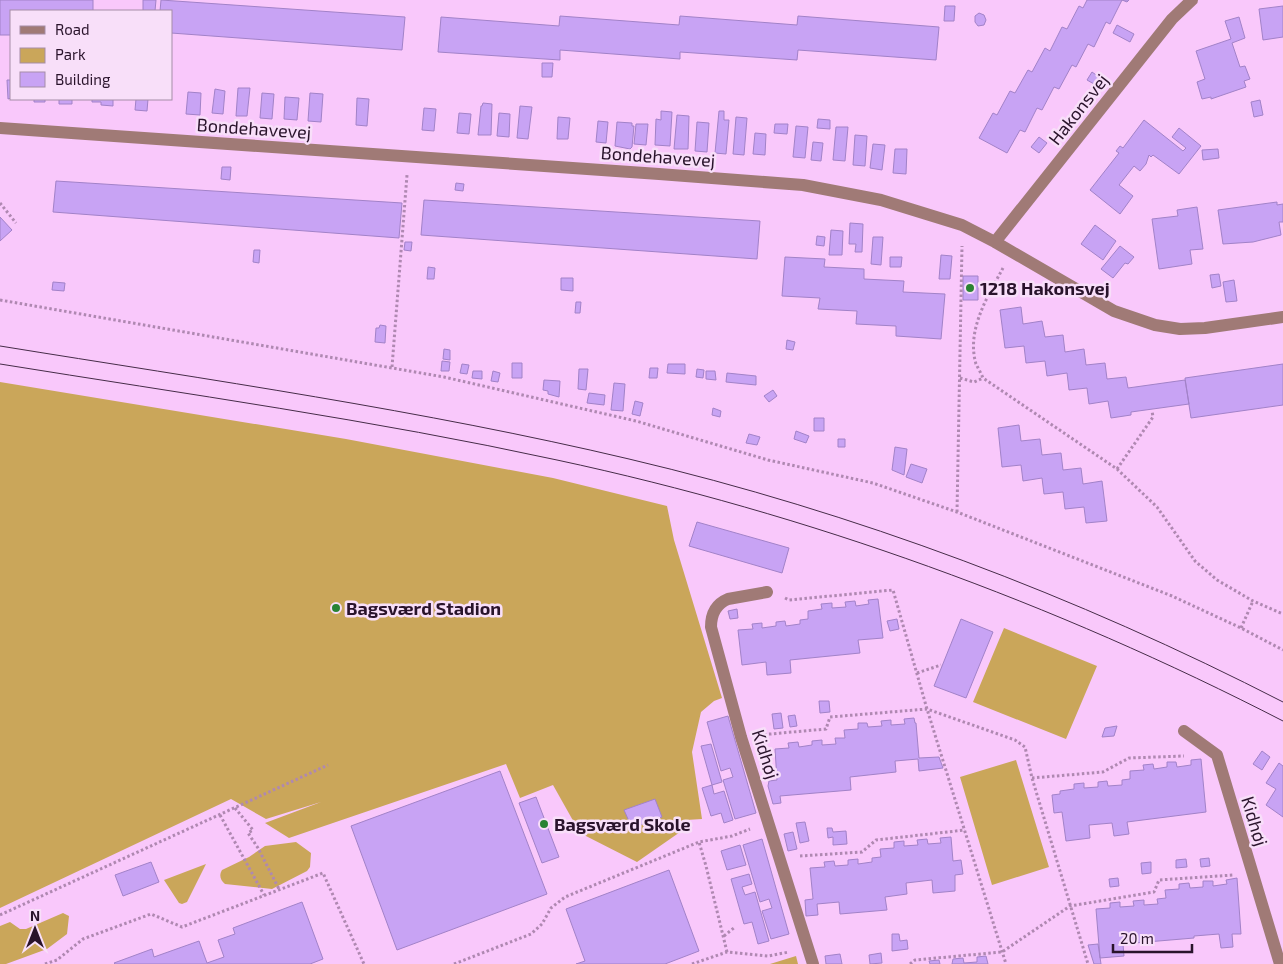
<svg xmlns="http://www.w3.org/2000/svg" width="1283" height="964" viewBox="0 0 1283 964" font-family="'Exo 2',sans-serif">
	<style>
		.green { fill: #caa65a }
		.building { fill: #c8a3f4; stroke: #a282c8 }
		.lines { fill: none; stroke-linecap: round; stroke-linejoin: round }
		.path { stroke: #af88b1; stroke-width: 3; stroke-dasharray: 2.5 2.5; stroke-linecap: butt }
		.minor { stroke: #a07a76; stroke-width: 12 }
		.tram { stroke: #462c48; stroke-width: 1 }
		.poi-dot { fill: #298333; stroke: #f8dff9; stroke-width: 2 }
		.labels { text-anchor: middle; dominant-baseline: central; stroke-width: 5; stroke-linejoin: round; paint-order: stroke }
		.street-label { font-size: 18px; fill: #29132b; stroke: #f8dff9 }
		.poi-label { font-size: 18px; font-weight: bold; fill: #29132b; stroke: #f8dff9; text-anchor: start }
	</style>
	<rect width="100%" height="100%" fill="#f9c8fb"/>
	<path class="green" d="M0,382L346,439L553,478L667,506L674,540L722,698L714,701L701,712L692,752L702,819L686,820L683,830L637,862L580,833L553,785L520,798L506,764L289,838L265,823L321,802L266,819L231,799L0,908Z
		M1004,628L1097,666L1066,739L973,702Z
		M1016,760L1049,867L992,885L960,777Z
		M296,842L311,853L310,867L307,871L272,889L225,884C220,880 219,875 222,870L249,857L265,846Z
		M206,864L187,902L182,904L179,903L164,880Z
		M63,913L69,916L67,934L47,949L6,964H0V926L10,922L20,929H26Z
		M796,956L798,964H770Z"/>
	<path class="building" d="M0,0H93V11H11V35H0Z
		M143,0H156L155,11H143Z
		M161,0L405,17L402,50L171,33V11H160Z
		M1087,0H1129L1127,2L1122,0L1110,24L1106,22L1094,47L1088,44L1076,67L1072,65L1059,89L1054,87L1042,110L1037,108L1025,132L1020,130L1007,153L979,138L993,113L997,115L1010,91L1015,93L1028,70L1032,72L1045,48L1050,51L1062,27L1067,29L1079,6L1083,8Z
		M945,6H955L954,21H944Z
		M1283,6V37L1263,40L1259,9Z
		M979,13L984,15L986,20L984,25L978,26L975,22V16Z
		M560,16L679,25L680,16L797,25L798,16L939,27L936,60L798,50L797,60L680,52V59L560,50V60L438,52L441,17L559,26Z
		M1239,17L1245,38L1232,43L1240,67L1245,66L1250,79L1244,81L1246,87L1211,99V97L1202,99L1197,82L1205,79L1196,51L1231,39L1225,21Z
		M1117,25L1134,34L1130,42L1113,33Z
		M542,63H553L552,77H542Z
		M1092,72L1099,77L1094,84L1087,80Z
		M7,80H11V98L8,99Z
		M238,88H250L247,116H236Z
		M215,89L225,91L223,114L212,113Z
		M188,92L201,93L200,115L186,114Z
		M262,93L274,94L272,119L260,118Z
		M310,93L323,94L321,122L308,121Z
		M285,97L299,98L297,120L284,119Z
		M357,98L369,99L367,126L356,125Z
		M34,99H45V102H34Z
		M59,99H72V104H59Z
		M92,99H113V106L101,105V102H92Z
		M136,99H148L147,111L135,110Z
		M1260,100L1263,115L1254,117L1251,102Z
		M483,103L492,104L491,135H478L481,106H482Z
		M520,106L532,107L528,139L517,138Z
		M424,108L436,109L434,131L422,130Z
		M661,111L672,112L670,146L655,145L656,119L661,120Z
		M719,111H724V120H729L726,154L715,153Z
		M459,113L471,114L469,134L457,133Z
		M499,113L510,114L509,137L497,136Z
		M677,115L689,116L688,149H674Z
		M558,117L570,118L568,139H557Z
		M736,117L747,118L744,155L733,154Z
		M818,119L830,120V129L817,128Z
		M1144,120L1183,151L1186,148L1172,137L1179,128L1201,146L1179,174L1153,155L1151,157L1149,155L1146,164L1140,171L1134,166L1119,185L1133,196L1120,214L1090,190L1119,153L1116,151L1120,146L1123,148Z
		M598,121L608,122L606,143L596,142Z
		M617,122L632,123V126H634L632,147L630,149L615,146Z
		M697,122L709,123L707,152L695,151Z
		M636,124H648L646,145L634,144Z
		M775,124H788L787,134L774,133Z
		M796,126L808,127L805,158L793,157Z
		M836,127H848L845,161L833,160Z
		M755,133L766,134L765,155L753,154Z
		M855,135L867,136L865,166L853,165Z
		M1039,137L1047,143L1039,153L1031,147Z
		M813,142L823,143L821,161L811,160Z
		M873,144L885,145L882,170L870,168Z
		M895,149H907L906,174L893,173Z
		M1218,149L1219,158L1203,160L1202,150Z
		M222,167H231L230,180L221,179Z
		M56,181L402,203L399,238L53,212Z
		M456,183L464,184L463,191L455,190Z
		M424,200L760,221L757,259L421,235Z
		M1277,202V205L1283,204V222H1279L1281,235L1253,242L1223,244L1218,210Z
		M1197,207L1203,249L1190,250L1192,264L1159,269L1152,219L1178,216L1177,210Z
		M0,217L12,230L0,241Z
		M850,223L863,224L862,252H855L856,244H849Z
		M1095,225L1116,241L1103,260L1081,244Z
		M831,230L843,231L842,255H829Z
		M817,236L825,237L824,246L816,245Z
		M873,237H883L881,265L871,264Z
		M405,242H412L411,251L404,250Z
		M1120,246L1134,257L1128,264L1125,263L1113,278L1101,269Z
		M254,250H260L259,263L253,262Z
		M941,255L952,256L950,279H939Z
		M785,257L825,259L824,267L864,269V279L904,281L903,292L945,294L941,339L896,336V326L856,324L857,311L818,309L820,298L782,296Z
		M890,257H902L901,267H890Z
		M428,267L435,268L434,279H427Z
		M1219,274L1221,286L1212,288L1210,275Z
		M963,276H978V300H963Z
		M561,278H573V291L561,290Z
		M1234,280L1237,301L1226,302L1223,282Z
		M53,282L65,283L64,291L52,290Z
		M576,302H581L580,313H575Z
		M1021,307L1023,324L1042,321L1045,337L1063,335L1065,352L1084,349L1086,365L1105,363L1107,379L1126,377L1128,388L1185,380L1189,404L1131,412V415L1111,418L1108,401L1089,404L1087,388L1069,390L1067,373L1047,376L1045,361L1026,363L1024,346L1005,348L1000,310Z
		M380,325L386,326L385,343L375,342L376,328H379Z
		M787,340L795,342L793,350L786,349Z
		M444,349L450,350V360L443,359Z
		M442,361L450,362L449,371H441Z
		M512,363H522V378H512Z
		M462,364L469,365L467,374L460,373Z
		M668,364H685V374L667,373Z
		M1283,364V405L1191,418L1185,378Z
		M650,368H658L657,378H649Z
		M579,369H588L586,390L578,389Z
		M697,369L704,370L703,378L696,377Z
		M473,371H482V379L472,378Z
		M493,371L500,373L498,382L491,381Z
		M706,371H715L716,380L706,379Z
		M727,373L756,376V385L726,382Z
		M544,380L560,381L559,397L548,394V391L543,390Z
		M614,383L625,384L623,411L611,410Z
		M773,390L777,396L769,402L764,396Z
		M589,393L605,395L604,405L587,403Z
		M635,401L643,403L640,416L632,414Z
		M713,408L721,411L720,417L712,415Z
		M814,418H824V431H814Z
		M1019,425L1021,441L1040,439L1042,455L1061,453L1063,470L1081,468L1083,484L1102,481L1107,521L1086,523L1084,507L1065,509L1063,492L1044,494L1042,478L1023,481L1021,465L1002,467L998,428Z
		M796,431L809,436L806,443L794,439Z
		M749,434L760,437L757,445L746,443Z
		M838,439H845V447H838Z
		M895,447L907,449L904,475L892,470Z
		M911,464L927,469L922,483L906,477Z
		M697,522L789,548L782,573L689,546Z
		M878,599L883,638L858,640L860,653L790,660L791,673L767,675L766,662L742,665L738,630L753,629L752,624L762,623V628L776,626V622L785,621L786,626L800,624V620L808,619V611L822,609L821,604L832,603V608L846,607L845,602L855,601L856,606L869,604L868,600Z
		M737,609L738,618L730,619L728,611Z
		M897,619L899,629L890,631L887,621Z
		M961,619L993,632L966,698L934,686Z
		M819,701H829L830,712L820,713Z
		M781,713L783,728L774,729L772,714Z
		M795,715L797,726L790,727L788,716Z
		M728,716L756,813L735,819L723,780L733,777L730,768L721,771L707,722Z
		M914,718L915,723H916L919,758L939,757L943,768L919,771L918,759L895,761L896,772L850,777L851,790L780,796L781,803L773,804L768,786L769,781L777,780L775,749L789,748L788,743L798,742L799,747L812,745V741L822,740V745L836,744L835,738H845L844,730L858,729V723H867L868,727L882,726L881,721L891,720V725L905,724L904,719Z
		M1117,726L1114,736L1102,737L1105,728Z
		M711,744L722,782L712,785L701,746Z
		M1262,751L1270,757L1262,770L1253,764Z
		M1201,759L1206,812L1127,822L1129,834L1114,836L1112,823L1089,825L1090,838L1066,841L1062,812L1054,813L1052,795L1060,794V791L1074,789V784L1084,783V788L1098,787V782L1107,781L1108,786L1122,785V780L1130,779V771L1144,770L1143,765L1153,764L1154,769L1167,767V762H1176L1177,767L1191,765V760Z
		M1279,763L1283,766V817L1266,805L1276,789L1266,783Z
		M500,771L547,894L397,950L351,826Z
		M712,785L714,794L724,791L733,820L724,823L721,813L711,816L702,788Z
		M536,797L559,857L542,863L519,803Z
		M655,799L662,817L632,828L624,810Z
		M805,822L809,841L800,843L796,823Z
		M827,828H832L833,832L846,831L847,844L833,845V837L828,838Z
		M793,832L797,849L788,851L784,834Z
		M951,837L953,861L961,860L963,874L955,875V891L933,893L932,880L906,883L907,894L885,897L887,910L840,914L839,902L817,904L818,915L806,916L805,900L813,899L810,868L825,867L824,862L834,861L835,866L848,865V860L858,859V864L872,862V858L881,857L880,849L894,848V842L904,841V846L918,845L917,840L927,839L928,844L941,843L940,838Z
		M762,839L789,934L771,939L762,911L772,908L769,899L760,902L743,845Z
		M740,845L746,865L727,870L721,851Z
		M1209,858L1210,866L1201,867L1200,859Z
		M1186,859L1187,867L1176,868V860Z
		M151,862L159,882L123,896L115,875Z
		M1151,862V873L1142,874L1141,863Z
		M669,870L699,951L665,964H576L585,961L566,909Z
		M749,874L752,884L742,887L745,895L755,892L769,941L758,944L752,922L744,924L731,879Z
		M1118,878L1119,886L1110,887L1109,879Z
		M1237,878L1241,934H1232L1233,947L1221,948L1219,934L1194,936V938L1123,944L1124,956L1100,958L1096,909L1110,908V903L1120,902V907L1134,906L1133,901L1144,900V905L1158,904L1157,899L1166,898L1165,890L1179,889V884L1189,883L1190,888L1203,887V881H1213V886L1227,884L1226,880Z
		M302,902L323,959L310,964H115L114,963L152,949L154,957L199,941L207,963L224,957L218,940L235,934L233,928Z
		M892,934H899L900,941L907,940L908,949L892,951Z
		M1098,944L1101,964H1094L1088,945Z
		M881,953L882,963L870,964L869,955Z
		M840,954L842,964H826L825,956Z
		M986,956L988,964H952L953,959L963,958L964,963L977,962V957Z
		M939,960L940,964H930L929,961Z"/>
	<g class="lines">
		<path class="path" d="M0,203L16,223
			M1003,268C988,296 966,330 976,364C978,368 981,373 983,378L1117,469L1157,507L1195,561L1217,580L1253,601L1283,614
			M0,300L444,377L636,421L768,460L873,483L957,512L1172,596L1241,628L1283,650
			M392,367L407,175
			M960,378L974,382L983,378
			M1117,469L1153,417L1152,411
			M957,512L962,246
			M785,598L789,600L893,590L927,709L1006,964
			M1241,628L1253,601
			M917,673L941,665
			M759,735L826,729L830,717L927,709L1015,740L1025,747L1032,778L1088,964
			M1032,778L1103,772L1129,758L1184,756
			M235,808L253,830L248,833L258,848L279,889
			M220,815L264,895
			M800,856L862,852L876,840L965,830
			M0,915L328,765
			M724,936L735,927
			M727,952L706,866L699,842L732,836L750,829
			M45,964L57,960L83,939L151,914L182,927L323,873L364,964
			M454,964L531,934L542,924L551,908L565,897L699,842
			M692,964L727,952L768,956L789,952
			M910,964L915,960L1002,952L1070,906L1154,892L1159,880L1233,875"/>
		<path class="minor" d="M0,128L659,174L803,185L881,200L962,225L995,242L1114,311L1155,325L1180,329L1205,328L1283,317
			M995,242L1172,19L1192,0
			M767,592L728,599C716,604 711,614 711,627L741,737L813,964
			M1184,731L1217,755L1280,964"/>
		<path class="tram" d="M0,346C210,380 422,410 629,459C854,512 1077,596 1283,702
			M0,364C186,394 373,420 557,460C809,514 1054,603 1283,721"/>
	</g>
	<g class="poi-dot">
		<circle cx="970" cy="288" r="5"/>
		<circle cx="336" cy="608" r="5"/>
		<circle cx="544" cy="824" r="5"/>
	</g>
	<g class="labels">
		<g class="street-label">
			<text transform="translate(1078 109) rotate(-52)">Hakonsvej</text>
			<text transform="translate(254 128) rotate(4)">Bondehavevej</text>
			<text transform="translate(658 156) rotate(4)">Bondehavevej</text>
			<text transform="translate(766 754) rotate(72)">Kidhøj</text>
			<text transform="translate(1255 821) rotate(73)">Kidhøj</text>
		</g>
		<g class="poi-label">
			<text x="980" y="288">1218 Hakonsvej</text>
			<text x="346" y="608">Bagsværd Stadion</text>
			<text x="554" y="824">Bagsværd Skole</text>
		</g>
	</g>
	<rect x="10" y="10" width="162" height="90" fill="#f8dff9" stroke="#a58da7"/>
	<rect x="20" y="26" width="25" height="8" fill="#a07a76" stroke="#a58da7"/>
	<text x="55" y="35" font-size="15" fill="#29132b">Road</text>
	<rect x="20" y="48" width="25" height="15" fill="#caa65a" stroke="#a58da7"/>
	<text x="55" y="60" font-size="15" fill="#29132b">Park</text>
	<rect x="20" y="72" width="25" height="15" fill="#c8a3f4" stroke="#a58da7"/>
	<text x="55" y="85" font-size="15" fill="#29132b">Building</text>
	<g transform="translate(35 929)" stroke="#f8dff9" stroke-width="4" paint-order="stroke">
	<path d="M0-4L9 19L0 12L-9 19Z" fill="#29132b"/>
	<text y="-8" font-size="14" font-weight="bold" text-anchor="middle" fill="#29132b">N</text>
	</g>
	<path d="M1113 944v8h79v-8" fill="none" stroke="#29132b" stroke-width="2.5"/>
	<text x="1120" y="944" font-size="15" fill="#29132b" stroke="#f8dff9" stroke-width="4" paint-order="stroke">20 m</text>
</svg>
